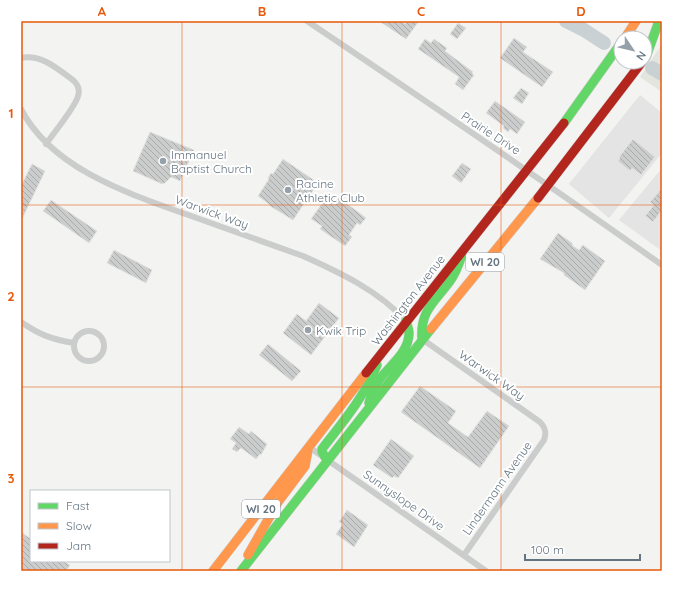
<svg xmlns="http://www.w3.org/2000/svg" width="683" height="592" viewBox="0 0 683 592" font-family="Quicksand,sans-serif">
	<style>
		.built { fill: #e3e4e3 }
		.green { fill: #e2e6df }
		.lines { fill: none; stroke-linecap: round; stroke-linejoin: round }
		.river { stroke: #cad1d4; stroke-width: 14 }
		.building { fill: url(#building-back-hatch); stroke: #e2e2e1 }
		.fast-casing { stroke: #cfcfcf; stroke-width: 10 }
		.slow-casing { stroke: #cfcfcf; stroke-width: 10 }
		.jam-casing { stroke: #cfcfcf; stroke-width: 10 }
		.street { stroke: #cbcccc; stroke-width: 6 }
		.fast { stroke: #63d668; stroke-width: 9 }
		.slow { stroke: #ff974d; stroke-width: 9 }
		.jam { stroke: #b3261e; stroke-width: 9 }
		.grid { fill: none; stroke: #e8590c; stroke-width: 1; stroke-opacity: 0.55 }
		.poi-dot { fill: #96a0a8; stroke: #fff; stroke-width: 1.5 }
		.labels { text-anchor: middle; dominant-baseline: central; stroke-width: 4; stroke-linejoin: round; paint-order: stroke }
		.shield { fill: #fff; stroke: #929ea6; stroke-width: 1 }
		.shield-label { font-size: 11px; font-weight: bold; fill: #647480 }
		.street-label { font-size: 12px; fill: #647480; stroke: #fff }
		.poi-label { font-size: 12px; fill: #647480; stroke: #fff; text-anchor: start }
		.neatline { fill: none; stroke: #e8590c; stroke-width: 1.5 }
		.grid-label { font-size: 13px; text-anchor: middle; font-weight: bold; fill: #e8590c }
	</style>
	<defs>
		<pattern id="building-back-hatch" width="6" height="6" patternUnits="userSpaceOnUse"><rect width="6" height="6" fill="#cbcccc"/><path d="M-1 5l2 2M0 0l6 6M5-1l2 2" fill="none" stroke="#a8aaab"/></pattern>
	</defs>
	<rect width="100%" height="100%" fill="#f3f3f1"/>
	<path class="built" d="M640,95L662,113V153L609,218L569,184Z
		M662,168V251L619,220Z"/>
	<path class="green" d="M660,47L662,48V92L640,77Z"/>
	<g class="lines">
		<path class="river" d="M566,21L584,30L604,43
			M652,68L662,74"/>
	</g>
	<path class="building" d="M379,21H401L405,24L407,21H419L406,39Z
		M458,23L466,28L457,39L450,34Z
		M514,38L527,47L523,52L553,72L542,87L500,58Z
		M425,39L431,43L434,39L447,48L445,51L473,72L472,73L474,75L463,90L455,84L459,77L418,49Z
		M521,88L529,93L522,104L513,98Z
		M495,101L525,122L517,134L510,129L508,132L503,128L504,126L486,113Z
		M150,132L194,150L180,181L171,177L165,183L162,184L133,171Z
		M633,139L655,157L641,175L632,168L630,171L618,161L620,158L619,157Z
		M283,159L318,183L293,220L270,206V205L258,196L269,179L268,178L271,173L273,174Z
		M462,163L471,169L461,183L452,176Z
		M32,164L45,171L21,221V186Z
		M662,188V210L653,222L645,216L654,205L650,202Z
		M329,196L338,197L366,218L360,225L357,223L349,235L352,237L345,246L320,229L322,226L311,219L326,198L328,199Z
		M51,200L97,231L89,243L43,211Z
		M558,233L572,243L573,246L579,250L583,245L605,261L585,290L564,275V273L540,259Z
		M114,250L152,270L146,283L107,263Z
		M319,303L339,318L311,355L283,333L297,314L306,321Z
		M268,344L301,371L292,381L259,355Z
		M420,386L456,411L448,423L468,437L487,411L509,426L480,468L401,412Z
		M239,427L249,434L251,431L267,444L261,455L260,454L256,459L241,448L237,452L232,449L236,443L230,439Z
		M391,439L414,456L398,478L394,476L392,478L373,465Z
		M347,510L368,525L354,547L336,534L343,524L339,522Z
		M21,532L31,539V561H63L70,565L66,571H21Z"/>
	<g class="lines">
		<g class="fast-casing">
			<path id="fast" d="M646,57L659,21
				M564,123L621,43
				M422,339C420,310 435,302 450,281C456,273 459,264 462,255
				M369,403C371,396 373,389 377,383C387,367 409,354 409,333C409,329 407,325 406,321
				M327,460L322,452V449C342,423 365,396 377,365
				M241,571L431,329"/>
		</g>
		<g class="slow-casing">
			<path id="slow" d="M625,38L636,21
				M431,329L538,198
				M248,555L278,502L305,466L308,450
				M213,571L366,373"/>
		</g>
		<g class="jam-casing">
			<path id="jam" d="M538,198L642,62
				M366,373L564,123"/>
		</g>
		<path class="street" d="M307,21C426,101 545,182 662,265
			M21,58C42,54 58,69 74,81C78,85 80,90 78,96C76,106 53,134 46,144
			M21,109C53,171 133,195 194,217C230,230 267,243 303,256C339,272 379,291 406,321
			M21,322C40,335 51,339 74,343
			M74 346a15 15 0 1 1 30 0a15 15 0 1 1-30 0Z
			M422,339L540,422C545,427 547,432 544,440L464,555
			M309,447L486,571"/>
		<use href="#fast" class="fast"/>
		<use href="#slow" class="slow"/>
		<use href="#jam" class="jam"/>
	</g>
	<path class="grid" d="M182,21V571M342,21V571M501,21V571M21,205H662M21,387H662"/>
	<g class="poi-dot">
		<circle cx="163" cy="161" r="4"/>
		<circle cx="288" cy="190" r="4"/>
		<circle cx="308" cy="330" r="4"/>
	</g>
	<g class="labels">
		<g class="shield">
			<rect x="466" y="253" width="38" height="18" rx="3"/>
			<rect x="242" y="500" width="38" height="18" rx="3"/>
		</g>
		<g class="shield-label">
			<text x="485" y="262">WI 20</text>
			<text x="261" y="509">WI 20</text>
		</g>
		<g class="street-label">
			<text transform="translate(491 133) rotate(33)">Prairie Drive</text>
			<text transform="translate(212 212) rotate(20)">Warwick Way</text>
			<text transform="translate(408 300) rotate(-52)">Washington Avenue</text>
			<text transform="translate(492 375) rotate(35)">Warwick Way</text>
			<text transform="translate(497 488) rotate(-55)">Lindermann Avenue</text>
			<text transform="translate(404 500) rotate(35)">Sunnyslope Drive</text>
		</g>
		<g class="poi-label">
			<text x="171" y="154">Immanuel<tspan x="171" dy="14">Baptist Church</tspan></text>
			<text x="296" y="183">Racine<tspan x="296" dy="14">Athletic Club</tspan></text>
			<text x="316" y="330">Kwik Trip</text>
		</g>
	</g>
	<rect width="683" height="592" fill="none" stroke="#ffffff" stroke-width="44"/>
	<rect x="30" y="490" width="140" height="72" fill="#ffffff" stroke="#c1c7cc"/>
	<rect x="38" y="503" width="20" height="6" fill="#63d668" stroke="#c1c7cc"/>
	<text x="66" y="510" font-size="12" fill="#647480">Fast</text>
	<rect x="38" y="523" width="20" height="6" fill="#ff974d" stroke="#c1c7cc"/>
	<text x="66" y="530" font-size="12" fill="#647480">Slow</text>
	<rect x="38" y="543" width="20" height="6" fill="#b3261e" stroke="#c1c7cc"/>
	<text x="66" y="550" font-size="12" fill="#647480">Jam</text>
	<g transform="translate(633 50) rotate(125)"><circle r="19" fill="#ffffff" stroke="#c1c7cc"/>
	<path d="M0-3L7 15L0 10L-7 15Z" fill="#96a0a8"/>
	<text y="-6" font-size="11" font-weight="bold" text-anchor="middle" fill="#647480">N</text>
	</g>
	<path d="M525 554v6h115v-6" fill="none" stroke="#647480" stroke-width="2"/>
	<text x="531" y="554" font-size="12" fill="#647480" stroke="#ffffff" stroke-width="3" paint-order="stroke">100 m</text>
	<rect x="22" y="22" width="639" height="548" class="neatline"/>
	<g class="grid-label">
		<text x="102" y="16">A</text>
		<text x="262" y="16">B</text>
		<text x="421" y="16">C</text>
		<text x="581" y="16">D</text>
		<text x="11" y="118">1</text>
		<text x="11" y="301">2</text>
		<text x="11" y="483">3</text>
	</g>
</svg>
